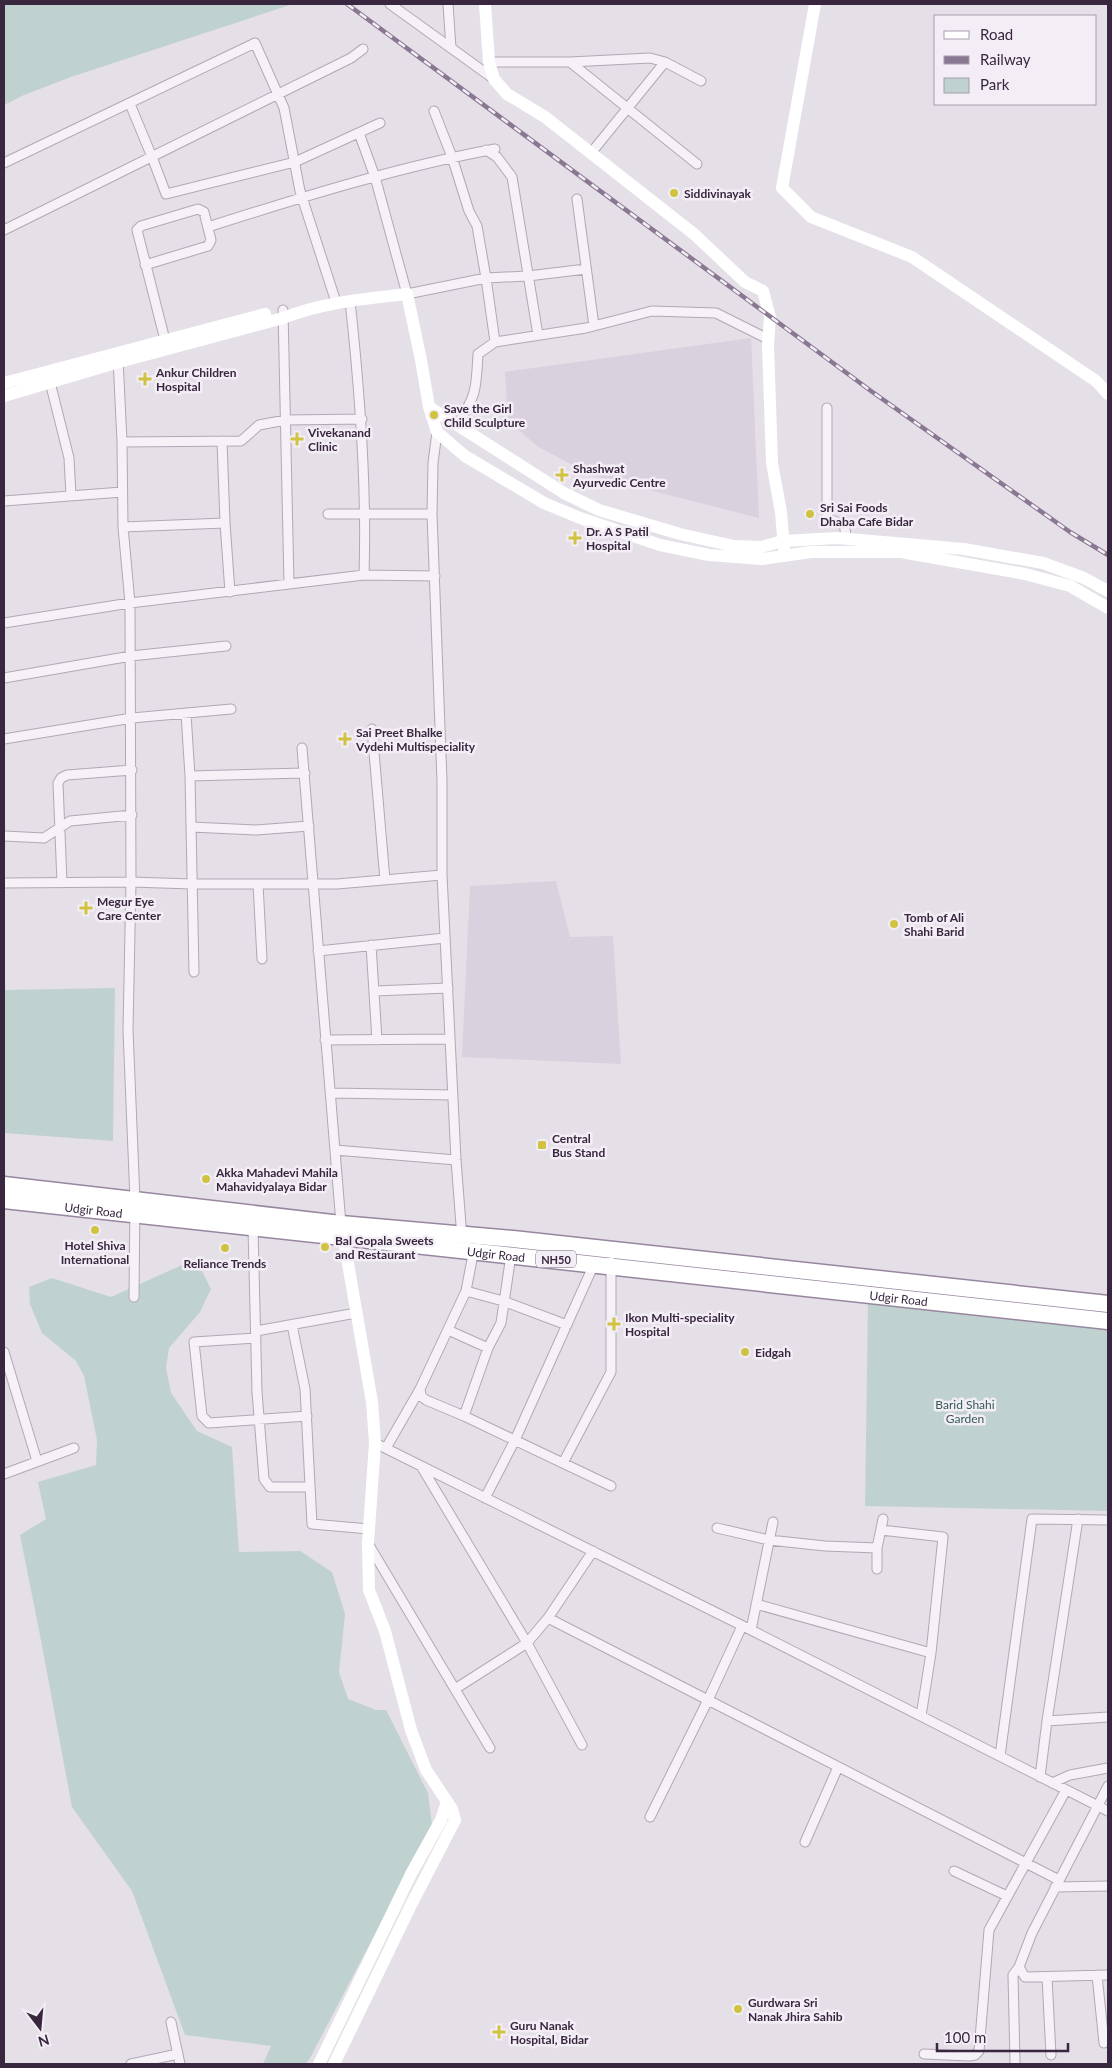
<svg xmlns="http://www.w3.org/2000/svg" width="1112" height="2068" viewBox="0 0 1112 2068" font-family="Lato,sans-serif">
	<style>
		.built { fill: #d9d1dd }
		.green { fill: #c0d2cf }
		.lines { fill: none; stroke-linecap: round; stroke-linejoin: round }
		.street-casing { stroke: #b1a8b5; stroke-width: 11 }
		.highway-casing { stroke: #97869f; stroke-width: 19 }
		.street { stroke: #f5f1f6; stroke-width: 9 }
		.secondary { stroke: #fff; stroke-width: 12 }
		.highway { stroke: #fff; stroke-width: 16 }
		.rail-casing { stroke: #8a7892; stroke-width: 4.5 }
		.rail { stroke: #f3eef6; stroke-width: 2.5; stroke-dasharray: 8; stroke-linecap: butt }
		.poi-dot { fill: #d0c341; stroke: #f3eef6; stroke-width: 2 }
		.labels { text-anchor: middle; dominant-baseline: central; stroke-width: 5; stroke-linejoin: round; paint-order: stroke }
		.shield { fill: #f3eef6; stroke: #706376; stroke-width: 1 }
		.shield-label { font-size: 11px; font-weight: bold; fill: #38273f }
		.poi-label { font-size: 12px; font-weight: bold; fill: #38273f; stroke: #f3eef6; text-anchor: start }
		.street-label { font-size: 12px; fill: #38273f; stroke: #f3eef6 }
		.park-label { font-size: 12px; fill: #345b56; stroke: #f3eef6 }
	</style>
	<rect width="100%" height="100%" fill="#e5dfe8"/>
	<path class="built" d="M751,338L759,518L591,475L537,446L508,421L505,372Z
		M556,881L570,937L613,936L621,1064L462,1057L470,886Z"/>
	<path class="green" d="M4,4H293L71,77L24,95L4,105Z
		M115,988L113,1141L4,1133V990Z
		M182,1265L202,1271L211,1289L200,1312L169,1348L166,1368L171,1393L197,1431L232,1447L239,1552L300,1551L332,1572L345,1614L339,1672L348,1699L376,1710H386L428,1793L432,1825L309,2060L305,2064H263L271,2046L185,2035L132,1891L72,1807L40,1635L20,1535L46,1519L38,1482L96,1465L97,1440L84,1376L76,1361L42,1333L30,1304L29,1287L52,1278L111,1297Z
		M868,1303L1108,1326V1511L865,1506Z"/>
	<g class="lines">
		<g class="street-casing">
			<path id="street" d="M390,4L494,79
				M448,4L451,48
				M489,62H570L650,58L665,62L701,81
				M570,62L697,164
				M130,104L152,157L166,194L295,162L380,123
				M359,133L375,177L407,294L486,278L477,226L469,211L452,157L434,111
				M486,150L497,157L512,177L538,335
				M591,153L665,62
				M4,163L255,43L284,108L300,191L336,302
				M577,199L594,326
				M208,227C302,197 398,167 495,149
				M4,230L351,58L363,49
				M145,265L208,246L211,240L204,212L198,209L141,226L137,230L165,340
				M283,310L289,584
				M495,342L486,278L528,276L586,269
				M118,358L122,442L123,527L130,603L131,882L128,1030L135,1200L134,1297
				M50,382L69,458L71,496
				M827,408V516L829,519L844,525L847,539
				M457,425C477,395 476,389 478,354L495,342L586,328L652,311L716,313L768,339
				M437,432L433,463L432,514L442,781V875L456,1160L462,1238
				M222,441L225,523
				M122,442L241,441L259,425L286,420L362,419
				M4,501L122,492
				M328,514H432
				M123,527L225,523L230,592
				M364,575L435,576
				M4,623L130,603L364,575C367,483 360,392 350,301
				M4,678L131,656L226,646
				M186,714L190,776L194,972
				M372,729L385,880
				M4,739L132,718L231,709
				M302,748L341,1224
				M190,776L305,773
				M191,827L256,830L309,826
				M4,836L44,838L70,821L132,815
				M4,883L131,882L192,884H337L442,875
				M62,883L58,783L61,778L67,775L132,770
				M258,884L262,959
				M371,945L377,1040
				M318,951L445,938
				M375,991L448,988
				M325,1040L450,1039
				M330,1093L453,1095
				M335,1150L456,1160
				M253,1228L257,1392L264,1479L270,1487H309
				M511,1255L501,1323L488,1348L464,1416L611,1486
				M466,1291L503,1301L567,1325
				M292,1325L305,1389L312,1524L369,1529
				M448,1330L488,1348
				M256,1331L356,1313
				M256,1338L194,1342L202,1416L209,1423L307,1416
				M4,1352L37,1461
				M420,1389L421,1396L426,1400L464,1416
				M375,1443L751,1630L1108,1811
				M386,1448L420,1389L466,1291L474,1249
				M563,1463L611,1372V1262
				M421,1466L527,1643L582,1745
				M4,1474L74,1448
				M485,1498L515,1440L595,1262
				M1078,1519L1047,1721L1108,1717
				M717,1528L769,1540L825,1546L877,1548
				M881,1530L943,1537L931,1653L921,1716
				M369,1545L490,1748
				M593,1551L548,1618L1059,1880
				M877,1569V1548L883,1519
				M756,1604L931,1653
				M751,1630L773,1522
				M455,1689L527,1643L548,1618
				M1000,1756L1032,1519L1108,1520
				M1040,1777L1047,1721
				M1052,1783L1070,1775L1108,1768
				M1108,1786L1032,1933L1019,1967L1025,1977L1108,1975
				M650,1817L708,1700L742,1626
				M805,1842L838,1767
				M954,1871L1007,1896
				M1055,1887L1108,1886
				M1097,1975L1104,2043
				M1047,1977L1051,2055
				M171,2022L180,2064
				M924,2054L969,2056L975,2055L979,2051L989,1930L1066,1790
				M1015,2062L1013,1975L1019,1967
				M131,2064L178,2054"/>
		</g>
		<g class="highway-casing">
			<g id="highway">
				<path d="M4,1185L341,1224L513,1239L1108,1304"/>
				<path id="s1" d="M4,1200L1108,1321"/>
			</g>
		</g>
		<use href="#street" class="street"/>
		<path class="secondary" d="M485,4L489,62L494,79L507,94L545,117L694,234L745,282L763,291L770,317L768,345L772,463L781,512L784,549
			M815,4L782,188L811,217L912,257L1096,381L1108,394
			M4,383L265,314
			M4,396L119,362L283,318C323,302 365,299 407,294L421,360L429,407L437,432L465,456L544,503L580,518L660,545L709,555L762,559L811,552H901L1025,574L1070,586L1108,608
			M429,407L564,493L599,510L680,534L734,546L761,547L783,541L837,538L964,549L1043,563L1084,578L1108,591
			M319,2064L411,1874L441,1820L447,1802
			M334,2064L411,1905L455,1820L452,1809L426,1770L411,1730L385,1631L369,1590L368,1543L375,1443L372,1402L342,1229"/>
		<use href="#highway" class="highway"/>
		<g class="rail-casing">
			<path id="rail" d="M347,4L871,391L1070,532L1108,555"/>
		</g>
		<use href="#rail" class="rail"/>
	</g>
	<g class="poi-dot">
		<circle cx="674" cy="193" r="5"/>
		<path d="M142.5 371.5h5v5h5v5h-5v5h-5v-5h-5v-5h5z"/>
		<circle cx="434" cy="415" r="5"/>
		<path d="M294.5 431.5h5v5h5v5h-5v5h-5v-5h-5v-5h5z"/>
		<path d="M559.5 467.5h5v5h5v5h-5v5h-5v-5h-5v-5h5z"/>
		<circle cx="810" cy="514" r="5"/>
		<path d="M572.5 530.5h5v5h5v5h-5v5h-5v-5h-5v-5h5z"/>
		<path d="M342.5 731.5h5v5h5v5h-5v5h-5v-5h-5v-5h5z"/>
		<path d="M83.5 900.5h5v5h5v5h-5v5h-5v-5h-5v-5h5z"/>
		<circle cx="894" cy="924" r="5"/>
		<rect x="537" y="1140" width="10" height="10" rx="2.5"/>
		<circle cx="206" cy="1179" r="5"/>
		<circle cx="95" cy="1230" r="5"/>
		<circle cx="325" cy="1247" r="5"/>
		<circle cx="225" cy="1248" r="5"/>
		<path d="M611.5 1316.5h5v5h5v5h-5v5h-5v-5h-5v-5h5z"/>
		<circle cx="745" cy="1352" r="5"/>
		<circle cx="738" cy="2009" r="5"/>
		<path d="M496.5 2024.5h5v5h5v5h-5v5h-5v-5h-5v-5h5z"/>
	</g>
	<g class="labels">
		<rect class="shield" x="536" y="1250.5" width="40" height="17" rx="4"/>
		<g class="shield-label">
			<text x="556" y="1259">NH50</text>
		</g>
		<g class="poi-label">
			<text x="684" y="193">Siddivinayak</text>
			<text x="156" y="372">Ankur Children<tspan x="156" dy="14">Hospital</tspan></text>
			<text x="444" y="408">Save the Girl<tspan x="444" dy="14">Child Sculpture</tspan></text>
			<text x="308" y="432">Vivekanand<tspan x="308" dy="14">Clinic</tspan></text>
			<text x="573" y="468">Shashwat<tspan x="573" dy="14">Ayurvedic Centre</tspan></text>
			<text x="820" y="507">Sri Sai Foods<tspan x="820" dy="14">Dhaba Cafe Bidar</tspan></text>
			<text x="586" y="531">Dr. A S Patil<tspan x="586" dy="14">Hospital</tspan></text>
			<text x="356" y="732">Sai Preet Bhalke<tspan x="356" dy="14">Vydehi Multispeciality</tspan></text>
			<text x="97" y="901">Megur Eye<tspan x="97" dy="14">Care Center</tspan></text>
			<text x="904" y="917">Tomb of Ali<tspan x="904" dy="14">Shahi Barid</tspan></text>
			<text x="552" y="1138">Central<tspan x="552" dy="14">Bus Stand</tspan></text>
			<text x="216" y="1172">Akka Mahadevi Mahila<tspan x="216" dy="14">Mahavidyalaya Bidar</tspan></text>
			<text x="335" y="1240">Bal Gopala Sweets<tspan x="335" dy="14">and Restaurant</tspan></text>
			<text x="95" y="1245" text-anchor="middle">Hotel Shiva<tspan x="95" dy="14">International</tspan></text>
			<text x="225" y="1263" text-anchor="middle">Reliance Trends</text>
			<text x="625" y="1317">Ikon Multi-speciality<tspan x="625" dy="14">Hospital</tspan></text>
			<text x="755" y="1352">Eidgah</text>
			<text x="748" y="2002">Gurdwara Sri<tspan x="748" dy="14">Nanak Jhira Sahib</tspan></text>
			<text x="510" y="2025">Guru Nanak<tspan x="510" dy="14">Hospital, Bidar</tspan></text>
		</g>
		<g class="street-label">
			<text stroke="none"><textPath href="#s1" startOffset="90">Udgir Road</textPath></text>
			<text stroke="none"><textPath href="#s1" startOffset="495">Udgir Road</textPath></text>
			<text stroke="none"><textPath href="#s1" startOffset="900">Udgir Road</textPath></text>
		</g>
		<g class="park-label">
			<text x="965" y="1404">Barid Shahi<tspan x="965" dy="14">Garden</tspan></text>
		</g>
	</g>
	<rect width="1112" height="2068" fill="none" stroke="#38273f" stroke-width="10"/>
	<rect x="934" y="15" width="162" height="90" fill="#f3eef6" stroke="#a89ead"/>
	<rect x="944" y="31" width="25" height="8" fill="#ffffff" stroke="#a89ead"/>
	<text x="980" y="40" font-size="15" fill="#38273f">Road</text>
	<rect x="944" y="56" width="25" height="8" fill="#8a7892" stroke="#a89ead"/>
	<text x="980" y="65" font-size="15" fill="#38273f">Railway</text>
	<rect x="944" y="78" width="25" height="15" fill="#c0d2cf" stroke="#a89ead"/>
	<text x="980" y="90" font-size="15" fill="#38273f">Park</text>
	<g transform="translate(40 2028) rotate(164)" stroke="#f3eef6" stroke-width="4" paint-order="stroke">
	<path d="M0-4L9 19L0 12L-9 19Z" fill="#38273f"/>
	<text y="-8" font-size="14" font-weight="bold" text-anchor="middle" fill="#38273f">N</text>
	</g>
	<path d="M937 2043v8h131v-8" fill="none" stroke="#38273f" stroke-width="2.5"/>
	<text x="944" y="2043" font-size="15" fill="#38273f" stroke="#f3eef6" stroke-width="4" paint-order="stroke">100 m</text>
</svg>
